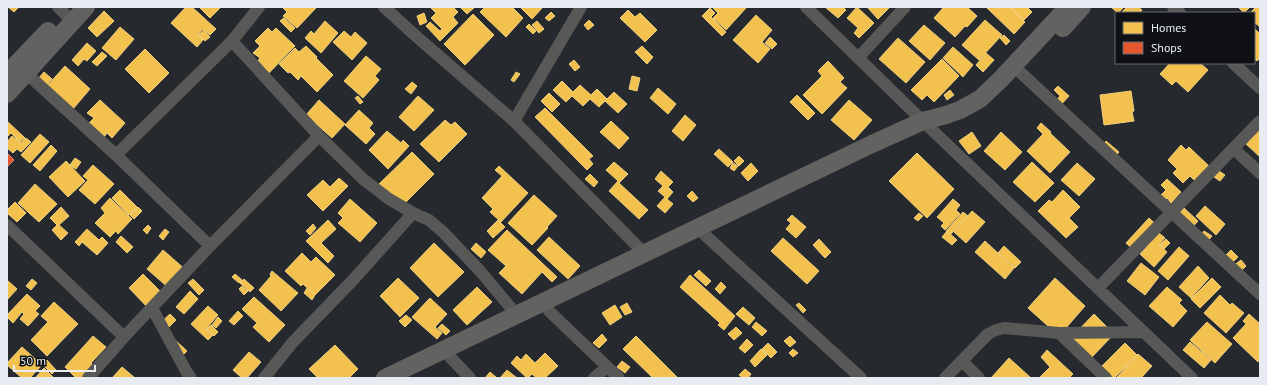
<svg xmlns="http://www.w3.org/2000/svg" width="1267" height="385" viewBox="0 0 1267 385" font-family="'PT Sans',sans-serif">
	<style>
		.homes { fill: #f2c14e; stroke: #efce7f }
		.shops { fill: #e4572e; stroke: #e58469 }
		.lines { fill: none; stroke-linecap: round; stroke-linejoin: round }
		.street { stroke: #585857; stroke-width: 12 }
		.secondary { stroke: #636261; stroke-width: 18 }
	</style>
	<rect width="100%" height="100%" fill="#262a2e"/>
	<path class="homes" d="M8,7H19L14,12Z
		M186,7H192L216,29L210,35L203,29L198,35L203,40L197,47L171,23Z
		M199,7H221L210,18Z
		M282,7H315L316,8L297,28L283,16L287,12Z
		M430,7H453L458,12L453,17L458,23L440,41L426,26L430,22L440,31L442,29L431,18L436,13Z
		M460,7H475L467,14Z
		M485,7H512L523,18L506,37L480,12Z
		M520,7H543L532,19Z
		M715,7H747L726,30L713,18L718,13L713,8Z
		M825,7H843L846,10L838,18Z
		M857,7L874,23L859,38L854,33L858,28L847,18Z
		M867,7H890L878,19Z
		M944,7H967L977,16L967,27L965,26L955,37L934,18Z
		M986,7H1010L1025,22L1014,34Z
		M1011,7H1027L1032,12L1024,20Z
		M1111,7H1124L1118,13Z
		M1127,7H1128L1135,13H1121Z
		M1129,7H1138L1142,10L1140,13H1136Z
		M1238,7H1250L1244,13Z
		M1254,7H1260V27L1254,22V13H1250L1255,8Z
		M710,8L715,13L711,17L726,32L722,36L702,16Z
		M628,10L635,17L640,13L657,30L645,42L620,18Z
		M104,11L114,21L97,37L88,28Z
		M551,12L555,16L549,21L545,18Z
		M424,13L427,22L420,25L417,16Z
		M473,14L494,35L465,65L444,44Z
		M756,15L772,30L762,42L770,49L758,63L733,40Z
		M284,18L295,28L291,32L280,21Z
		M589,20L594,25L588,30L584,25Z
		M985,20L1002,35L979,60L962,45Z
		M325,21L338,33L321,53L305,38L311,31L314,34Z
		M537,21L544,29L539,33L532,25Z
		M529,24L536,31L533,34L526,27Z
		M924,25L945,43L930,60L909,41Z
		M120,27L134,39L116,60L102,48Z
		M268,28L272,32L276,28L295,46L267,75L255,64L260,58L253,53L260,46L255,41Z
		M1255,29L1260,34V58L1257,61L1254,58Z
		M204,30L210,37L205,41L199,35Z
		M344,31L351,37L355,32L367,43L352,60L333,42Z
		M1004,35L1010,41L1006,45L1000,38Z
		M770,37L777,44L772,49L765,43Z
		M898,38L925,62L906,83L879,59Z
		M87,43L96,51L87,61L84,59L78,66L72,60Z
		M306,46L317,57L316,58L333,75L317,92L301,76L298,80L290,72L288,73L279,64L295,48L299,52Z
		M642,46L653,57L647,64L635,52Z
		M953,47L973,65L963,77L943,58Z
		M145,49L169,73L149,93L125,69Z
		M102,52L107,56L97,66L92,62Z
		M986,53L994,60L983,72L976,65Z
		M366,56L381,69L375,76L379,80L363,98L344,81Z
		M942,59L959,76L934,102L927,95L922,100L911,90Z
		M574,60L580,67L575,71L569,64Z
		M828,61L844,78L840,82L847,88L822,114L803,95L822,76L818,71Z
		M1170,63H1200L1208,70L1188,92L1176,81L1172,85L1160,74Z
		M65,66L90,89L73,109L47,86Z
		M44,72L52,79L46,86L38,79Z
		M516,72L520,74L514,82L511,80Z
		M632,76L640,78L637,91L629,89Z
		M562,81L573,92L580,85L591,95L597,89L607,99L614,92L627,104L618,113L605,101L599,107L590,99L583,106L572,96L566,102L553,90Z
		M412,82L417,86L411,94L405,89Z
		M1058,86L1069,96L1059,107L1054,103L1060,96L1054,90Z
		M658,88L676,104L668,114L650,98Z
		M950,90L954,95L947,100L944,95Z
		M1131,91L1134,111L1132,112L1134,121L1104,125L1100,95Z
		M549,93L560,104L552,112L541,101Z
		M797,95L815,113L808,120L790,102Z
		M358,96L363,102L360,104L355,98Z
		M418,96L434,110L414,131L399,117Z
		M100,100L125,123L112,138L107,133L104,137L89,123L94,118L87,113Z
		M319,100L345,124L332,138L306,115Z
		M849,100L872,120L854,140L831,120Z
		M545,108L593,156L589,159L593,164L587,170L535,117Z
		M359,110L373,123L369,128L375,134L366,144L345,125Z
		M685,115L696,125L683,141L672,131Z
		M445,120L451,125L455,122L467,134L439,162L420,144Z
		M7,121L25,138L20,142L11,133L7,137Z
		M611,121L629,138L619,149L600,132Z
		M1041,123L1051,132L1050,133L1070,152L1050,173L1027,151L1043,134L1037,128Z
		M1260,128V157L1245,143Z
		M387,131L401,143L403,140L409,146L388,169L369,150Z
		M972,132L981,146L969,154L959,141Z
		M1001,132L1022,152L1005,170L984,151Z
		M40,134L49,142L30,163L21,155Z
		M12,136L21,143L26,138L31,142L21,152L17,149L13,153L7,148V142Z
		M1106,141L1119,152L1114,158L1101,147Z
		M51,145L57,151L40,171L33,165Z
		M1181,145L1186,150L1189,147L1211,168L1195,181L1190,176L1183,183L1173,173L1177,169L1168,160Z
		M719,149L733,162L728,167L714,154Z
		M412,152L434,174L401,207L379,184Z
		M917,153L954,189L927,218L889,181Z
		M739,156L744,161L739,166L734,161Z
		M75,158L81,162L76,169L70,165Z
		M66,161L85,181L68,197L49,177Z
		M614,162L628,174L619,183L648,210L639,219L609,191L618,181L606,170Z
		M1032,162L1054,183L1035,202L1013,182Z
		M733,163L738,166L734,171L730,168Z
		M751,163L758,171L748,181L741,173Z
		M1077,163L1095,179L1079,196L1061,180Z
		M93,165L114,184L95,204L79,190L88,180L83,176Z
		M499,166L528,193L501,222L490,212L493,209L482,198L502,176L495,170Z
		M661,171L673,182L668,187L673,192L667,199L673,204L665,213L657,206L665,197L658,191L663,186L655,179Z
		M1219,171L1225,175L1220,181L1214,177Z
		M590,174L598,182L594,187L585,179Z
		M339,178L348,186L323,211L307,195L323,180L330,187Z
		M1167,179L1181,192L1171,203L1167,198L1162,204L1157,199L1166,190L1161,185Z
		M35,184L57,204L39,222L18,203Z
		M120,190L137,207L129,215L112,198Z
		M1063,190L1080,207L1069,218L1078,227L1066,238L1038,211L1049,200L1052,202Z
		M692,191L698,198L693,202L687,196Z
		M534,195L557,216L547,227L548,228L532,245L508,223Z
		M110,198L132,219L118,234L116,231L110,237L95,223L105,213L101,208Z
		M350,199L377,223L360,242L338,223L343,218L338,213Z
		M953,199L960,205L956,210L960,214L945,230L941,226L944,223L937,217Z
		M15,202L26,213L17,222L7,213V210Z
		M1205,206L1225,224L1216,235L1196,216Z
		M61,207L69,216L59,225L68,233L61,240L52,230L57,225L50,218Z
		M138,207L142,211L134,219L130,215Z
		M1184,208L1198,221L1189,231L1175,218Z
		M972,211L985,222L966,243L954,232Z
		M963,212L968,216L951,234L946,231Z
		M919,213L923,216L918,221L914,218Z
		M792,215L806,227L796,238L786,229L791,223L787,220Z
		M1149,218L1160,228L1137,253L1126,243Z
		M328,220L336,229L321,243L334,256L328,263L306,241Z
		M498,220L505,227L493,238L487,231Z
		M313,224L316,228L310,235L306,231Z
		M148,225L151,228L147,234L143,230Z
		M87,229L99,240L102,237L108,243L97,255L82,242L79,246L75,242Z
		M165,229L169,232L163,240L159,236Z
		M507,230L557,277L552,282L542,272L522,294L499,273L506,266L488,250Z
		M947,231L957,240L952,245L942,237Z
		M1204,231L1212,236L1208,241L1200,236Z
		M1159,233L1165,238L1159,245L1167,252L1154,267L1140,254Z
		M121,236L133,247L127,253L116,242Z
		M549,237L580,266L568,279L537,250Z
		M783,238L819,271L807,284L771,251Z
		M819,239L831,252L825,258L813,245Z
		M1166,239L1170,243L1164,249L1160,245Z
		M985,241L1014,268L1005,279L975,252Z
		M434,243L464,272L438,297L410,268Z
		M476,243L486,252L481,258L471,249Z
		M1004,246L1021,262L1015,268L998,253Z
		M1179,247L1189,256L1168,280L1158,271Z
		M163,250L187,271L170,289L147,269Z
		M1231,250L1238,257L1229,266L1222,259Z
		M302,253L311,262L316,257L335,275L315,295L303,284L301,286L285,271Z
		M1241,260L1246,266L1239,273L1233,266Z
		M1141,263L1159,277L1145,295L1127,281Z
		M1198,266L1209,278L1191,298L1179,287Z
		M699,270L711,281L706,286L694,275Z
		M272,271L298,293L281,311L259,290L271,276L270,274Z
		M143,274L166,297L151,311L129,288Z
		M235,274L242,280L239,283L232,277Z
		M690,275L735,316L724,330L718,325L720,323L680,287Z
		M398,278L419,298L400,317L380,296Z
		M1055,278L1085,306L1059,336L1028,308Z
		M1212,278L1221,287L1200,308L1191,299Z
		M32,279L37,283L31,290L26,286Z
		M193,279L204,290L199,295L188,283Z
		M244,279L254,288L250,292L240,283Z
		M7,280L17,289L7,300Z
		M721,282L726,287L720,294L715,289Z
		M242,286L248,291L244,295L239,289Z
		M477,287L492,302L467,325L453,310Z
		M1167,287L1182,300L1179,303L1187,311L1173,327L1149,306Z
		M307,288L315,295L312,300L304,293Z
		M190,291L198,299L184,314L176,307Z
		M27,294L40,306L35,311L39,314L28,326L20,319L24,314L22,312L13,323L7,317V315Z
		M1220,295L1230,305L1232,303L1244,313L1226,333L1204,313Z
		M254,297L285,325L269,342L253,327L257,323L242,309Z
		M430,298L447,314L435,327L442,333L437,339L412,317Z
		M54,302L78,324L47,356L31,340L48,322L41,316Z
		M627,303L632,312L625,315L620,307Z
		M799,303L806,310L803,313L796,305Z
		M615,305L622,317L610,325L602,313Z
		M208,306L218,315L206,329L213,335L208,340L191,324Z
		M743,307L755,318L749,325L736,314Z
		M238,311L243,316L234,325L229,321Z
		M170,314L176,320L165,331L159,324Z
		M1094,314L1114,334L1090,359L1070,339Z
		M1249,314L1260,324V359L1258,362L1233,338L1246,324L1243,321Z
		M406,315L412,320L405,327L399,321Z
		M218,317L222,321L216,328L212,325Z
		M756,322L767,331L762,336L752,327Z
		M1207,322L1232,344L1215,363L1190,340Z
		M442,324L450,331L446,335L438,328Z
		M211,325L218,332L214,336L207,329Z
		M736,327L742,333L734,340L728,334Z
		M602,334L607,340L599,348L593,343Z
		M93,336L106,347L91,363L95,367L85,378H76L65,367Z
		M636,336L678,378H653L623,349Z
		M790,336L796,342L790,347L784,341Z
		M747,339L753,345L745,353L739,348Z
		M175,340L187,351L180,358Z
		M1190,342L1211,360L1204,368L1183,350Z
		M768,343L777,352L771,358L762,349Z
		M1125,343L1137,355L1114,378H1106L1098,370Z
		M335,345L358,369L349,378H318L309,369Z
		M22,347L42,365L30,378H22L7,365V363Z
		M761,349L767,355L755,367L750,361Z
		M793,349L798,353L793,357L789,353Z
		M1047,350L1073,374L1069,378H1039L1050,367L1041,357Z
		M249,352L261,362L247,378H242L233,370Z
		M545,353L558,366L545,378H537L532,374L528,378H527L511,363L517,356L521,360L526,354L535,363Z
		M1138,354L1152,366L1141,378H1116Z
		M1009,358L1031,378H991Z
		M47,360L56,370L52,374L42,364Z
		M622,361L630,367L625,373L617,367Z
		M122,367L135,378H112Z
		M44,368L54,378H35Z
		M745,369L751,374L748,378H743L739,375Z
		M507,370L517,378H500Z
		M490,372L497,378H485Z"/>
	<path class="shops" d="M7,153L14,160L7,167Z"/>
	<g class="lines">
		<path class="street" d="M58,7L65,14
			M384,7L417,37L514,121L644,253
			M806,7L930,128L1192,378
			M1173,7L1180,13
			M232,41L319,136L363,179L389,199L413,213L429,220L443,232L481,272L516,314
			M858,58L905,7
			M1233,63L1260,88
			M26,73L116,155L210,246
			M1021,73L1260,294
			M514,121L581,7
			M1234,149L1260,173
			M116,155L232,41L259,7
			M7,225L124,337
			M699,226L705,235L861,378
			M1098,288L1260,121
			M544,302L549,311L619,378
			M152,308L186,371L191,378
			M1059,333L1106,378
			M450,357L470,378
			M962,361L979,378
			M88,378L124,337L210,246L319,136
			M264,378L293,342L353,280L413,213
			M594,378L607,367
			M945,378L988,334L996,330L1004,328L1059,333L1144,332"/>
		<path class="secondary" d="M1063,28L1082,7
			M7,74L48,31
			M7,94L86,7
			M385,378L872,144L923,121L946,115L960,110L980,99L1001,79L1068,7"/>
	</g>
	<rect width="1267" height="385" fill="none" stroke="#e8ecf2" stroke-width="16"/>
	<rect x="1115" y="12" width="140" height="52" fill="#0f1116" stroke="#66696e"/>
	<rect x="1123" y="22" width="20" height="12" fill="#f2c14e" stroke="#66696e"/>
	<text x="1151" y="32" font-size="12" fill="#e8ecf2">Homes</text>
	<rect x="1123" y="42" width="20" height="12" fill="#e4572e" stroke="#66696e"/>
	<text x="1151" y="52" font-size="12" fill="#e8ecf2">Shops</text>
	<path d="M14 365v6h81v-6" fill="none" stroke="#e8ecf2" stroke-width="2"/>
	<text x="20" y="365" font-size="12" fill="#e8ecf2" stroke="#0f1116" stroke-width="3" paint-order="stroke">50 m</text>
</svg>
